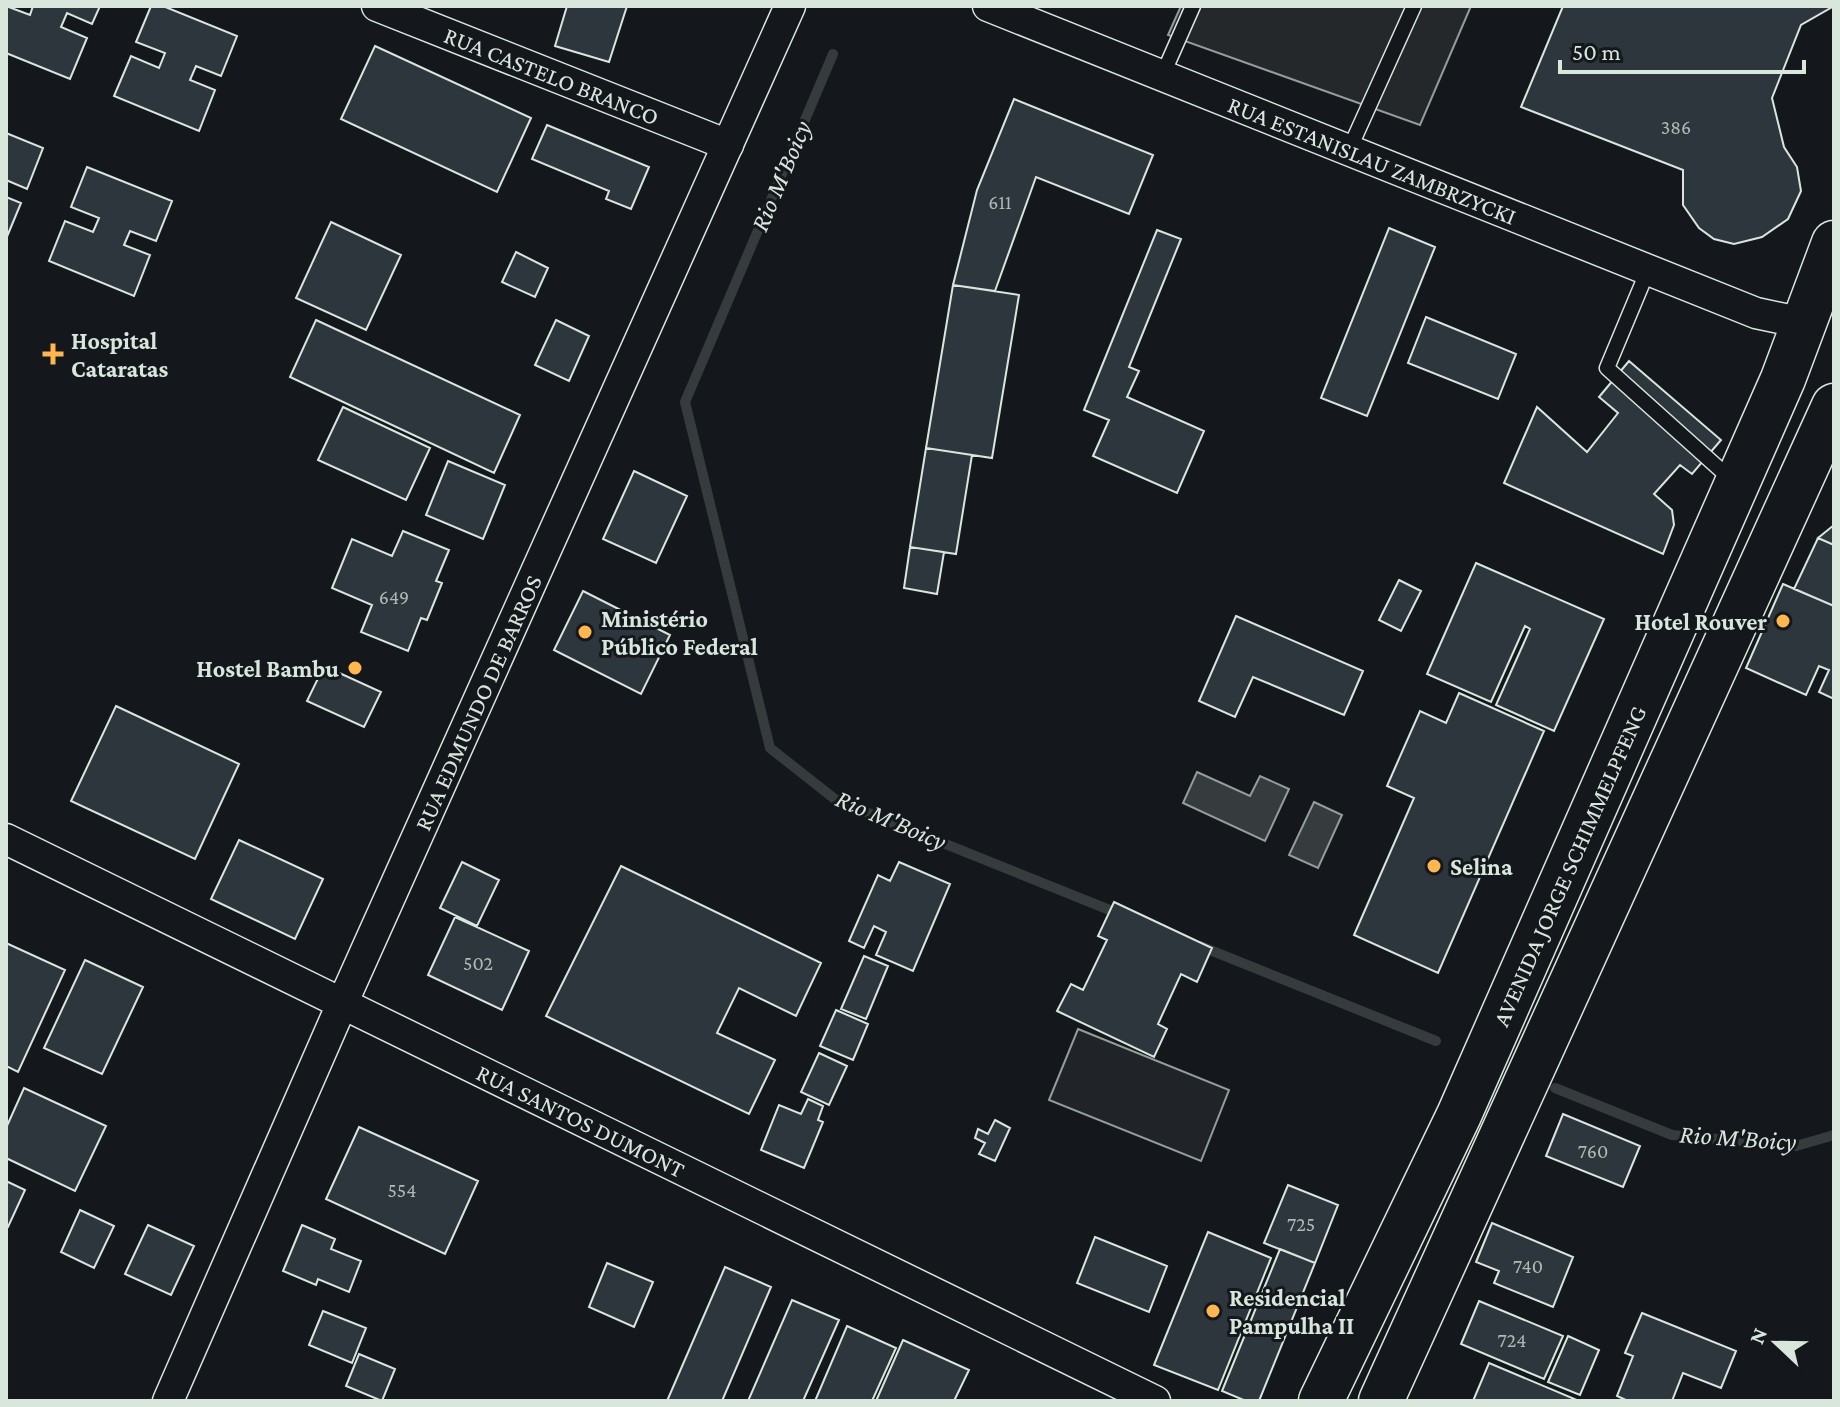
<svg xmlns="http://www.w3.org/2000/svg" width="1840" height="1407" viewBox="0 0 1840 1407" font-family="'Crimson Pro',serif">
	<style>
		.green { fill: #202428; stroke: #939e99; stroke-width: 2 }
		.parking { fill: #24282b; stroke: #939e99; stroke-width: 2 }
		.water { fill: #363b3e; stroke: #939e99; stroke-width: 2 }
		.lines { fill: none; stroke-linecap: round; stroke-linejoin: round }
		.stream { stroke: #363b3e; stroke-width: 10 }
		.building { fill: #2c363c; stroke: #d8e6dc; stroke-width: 2 }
		.lane-casing { stroke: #d8e6dc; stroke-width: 17 }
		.street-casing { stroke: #d8e6dc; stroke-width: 33 }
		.primary-casing { stroke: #d8e6dc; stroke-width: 47 }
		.lane { stroke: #14181c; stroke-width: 14 }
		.street { stroke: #14181c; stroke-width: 30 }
		.primary { stroke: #14181c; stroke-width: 44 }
		.poi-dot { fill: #ffb74d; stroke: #14181c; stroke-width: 3 }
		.labels { text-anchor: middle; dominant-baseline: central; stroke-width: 6; stroke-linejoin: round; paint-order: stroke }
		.number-label { font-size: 20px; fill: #adbab4 }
		.street-label { font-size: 24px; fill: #d8e6dc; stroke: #14181c }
		.poi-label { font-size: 24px; font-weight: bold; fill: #d8e6dc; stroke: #14181c; text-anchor: start }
		.water-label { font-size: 26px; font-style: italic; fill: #d8e6dc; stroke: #14181c }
	</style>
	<rect width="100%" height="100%" fill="#14181c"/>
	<path class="green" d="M1078,1029L1229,1090L1201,1161L1049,1100Z"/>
	<path class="parking" d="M1181,6H1471L1420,125L1168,35Z"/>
	<path class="water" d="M1197,772L1250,796L1260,776L1289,789L1265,841L1183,803Z
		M1314,802L1342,815L1318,868L1289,855Z"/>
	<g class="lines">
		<path class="stream" d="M833,54L685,402L770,748L836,800L1122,915
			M1200,946L1436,1041
			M1555,1088L1672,1135L1796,1146L1834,1135"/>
	</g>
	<path class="building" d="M6,6L30,15L33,6H100L92,24L67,13L61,27L87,38L70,79L6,53Z
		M151,6H163L237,36L221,76L196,66L190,80L215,90L199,131L114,96L131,56L159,68L165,53L136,42Z
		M567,6H627L609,62L555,46Z
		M1563,6H1834L1801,25L1772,98L1784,147L1797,167L1801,191L1788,219L1762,237L1734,244L1714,239L1699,228L1683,205V170L1521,107Z
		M375,46L531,118L497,192L341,119Z
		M1014,99L1153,155L1129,214L1036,177L995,291L953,285L977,190Z
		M547,125L649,167L631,209L606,199L609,191L532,159Z
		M6,133L43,148L27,189L6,180Z
		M87,167L172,201L156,241L130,231L124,245L150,255L134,296L49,261L65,221L93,232L99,218L71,207Z
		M6,197L21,203L6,239Z
		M331,222L401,255L366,330L296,298Z
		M1389,228L1435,247L1367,416L1321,398Z
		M1157,230L1181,239L1129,367L1139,371L1127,397L1204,431L1177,493L1093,456L1109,420L1084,410Z
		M516,252L548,268L535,297L502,282Z
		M953,285L1019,295L992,458L926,448Z
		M1426,317L1516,354L1498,399L1408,363Z
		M316,320L520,415L494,473L290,377Z
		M556,320L589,336L569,381L535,365Z
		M1629,361L1721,440L1692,474L1680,465L1654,494L1672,510L1674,525L1663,554L1504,483L1537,407L1587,452L1618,413L1599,397Z
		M343,407L430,448L406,500L318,460Z
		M926,448L972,455L956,554L910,547Z
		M448,461L505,485L483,539L426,515Z
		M634,471L687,496L656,563L603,539Z
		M1834,525V545L1818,538Z
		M403,531L449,550L436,581L442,583L427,620L421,618L408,651L361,632L372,605L332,588L352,539L392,556Z
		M1818,538L1834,545V606L1794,589Z
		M910,547L944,552L937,594L904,588Z
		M1476,563L1604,619L1554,731L1496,705L1530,629L1525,626L1491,702L1427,674Z
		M1399,580L1421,591L1401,631L1379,620Z
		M1783,584L1834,606V699L1819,692L1829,670L1819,666L1806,695L1746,668Z
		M583,591L670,635L641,694L554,650Z
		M1236,616L1363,671L1344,715L1253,677L1235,717L1199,701Z
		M324,666L381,692L364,727L307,701Z
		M1459,693L1544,731L1438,973L1354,935L1414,798L1387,786L1420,711L1446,723Z
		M116,706L239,764L195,859L71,801Z
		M239,840L323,879L295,939L211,899Z
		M462,862L499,880L477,926L440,908Z
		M899,862L950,884L913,971L876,955L886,932L874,926L864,948L849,941L878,875L890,881Z
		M621,866L821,963L796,1016L739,988L717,1033L775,1060L749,1114L546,1016Z
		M1114,902L1212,948L1197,982L1181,974L1158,1024L1167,1029L1154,1057L1057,1011L1071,984L1083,990L1107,940L1098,936Z
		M455,917L529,951L502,1010L428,975Z
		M6,943L65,970L18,1072L6,1066Z
		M864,956L888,966L866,1019L841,1009Z
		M85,960L143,987L102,1074L44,1048Z
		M836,1010L868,1024L853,1060L820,1046Z
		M819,1053L847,1066L829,1105L801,1092Z
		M24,1088L106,1126L75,1191L6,1158V1128Z
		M808,1099L823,1106L818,1120L823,1122L804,1168L761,1150L779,1105L801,1114Z
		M1563,1114L1640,1146L1623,1187L1546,1156Z
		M995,1120L1010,1128L995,1161L979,1154L985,1143L975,1138L978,1129L988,1134Z
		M359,1127L478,1181L445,1254L326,1199Z
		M6,1181L25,1190L8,1227L6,1226Z
		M1288,1185L1338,1205L1315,1263L1264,1243Z
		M80,1210L114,1226L94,1268L61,1252Z
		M1492,1223L1573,1257L1553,1307L1494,1283L1499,1271L1476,1262Z
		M148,1225L194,1246L171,1295L125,1274Z
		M302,1225L335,1239L331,1249L361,1261L349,1292L318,1279L316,1285L283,1271Z
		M1208,1232L1271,1258L1218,1390L1154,1365Z
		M1095,1237L1167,1266L1149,1312L1077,1283Z
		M1280,1249L1315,1263L1259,1401H1246L1222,1391Z
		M607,1263L653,1282L634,1327L589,1307Z
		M725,1267L771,1287L722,1401H667Z
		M792,1300L839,1320L803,1401H748Z
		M1479,1301L1563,1336L1544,1379L1461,1344Z
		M323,1311L366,1328L352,1363L309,1345Z
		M1642,1313L1736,1351L1721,1388L1683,1373L1672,1401H1628L1617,1396L1633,1356L1625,1353Z
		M847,1326L896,1348L872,1401H815Z
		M1568,1336L1599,1350L1580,1395L1548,1382Z
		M903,1340L969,1370L954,1401H876Z
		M359,1354L395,1369L382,1401L346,1386Z
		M1489,1363L1577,1400L1576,1401H1473Z"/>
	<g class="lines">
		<g class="lane-casing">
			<path id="lane" d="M1163,74L1193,6
				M1349,150L1414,6
				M1648,270L1607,368L1733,481"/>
		</g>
		<g class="street-casing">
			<g id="street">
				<path id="s1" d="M377,6L728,145"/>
				<path id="s2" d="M988,6L1756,313L1803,323"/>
				<path id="s3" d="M6,839L1155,1401"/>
				<path id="s4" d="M168,1401L342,1004L790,6"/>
			</g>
		</g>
		<g class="primary-casing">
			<g id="primary">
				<path id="s5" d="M1321,1401L1459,1115L1783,379L1834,243"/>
				<path d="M1381,1401L1834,406"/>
			</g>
		</g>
		<use href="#lane" class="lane"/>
		<use href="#street" class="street"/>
		<use href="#primary" class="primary"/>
	</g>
	<g class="poi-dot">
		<path d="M49 342h8v8h8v8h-8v8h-8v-8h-8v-8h8z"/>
		<circle cx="1783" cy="621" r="8"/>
		<circle cx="585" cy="632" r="8"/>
		<circle cx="355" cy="668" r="8"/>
		<circle cx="1434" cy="866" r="8"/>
		<circle cx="1213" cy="1311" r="8"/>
	</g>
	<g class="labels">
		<g class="number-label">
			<text x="1676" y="127">386</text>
			<text x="1000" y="202">611</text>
			<text x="394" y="597">649</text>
			<text x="478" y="963">502</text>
			<text x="1593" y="1151">760</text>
			<text x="402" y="1190">554</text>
			<text x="1301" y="1224">725</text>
			<text x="1528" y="1266">740</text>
			<text x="1512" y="1340">724</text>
		</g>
		<g class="street-label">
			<text stroke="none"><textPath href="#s1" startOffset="188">RUA CASTELO BRANCO</textPath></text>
			<text stroke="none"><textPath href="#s2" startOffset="414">RUA ESTANISLAU ZAMBRZYCKI</textPath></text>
			<text stroke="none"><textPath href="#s4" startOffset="764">RUA EDMUNDO DE BARROS</textPath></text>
			<text stroke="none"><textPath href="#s5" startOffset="590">AVENIDA JORGE SCHIMMELPFENG</textPath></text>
			<text stroke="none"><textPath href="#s3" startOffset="640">RUA SANTOS DUMONT</textPath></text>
		</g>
		<g class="poi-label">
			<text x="71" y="340">Hospital<tspan x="71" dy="28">Cataratas</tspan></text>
			<text x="601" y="618">Ministério<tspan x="601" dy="28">Público Federal</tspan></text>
			<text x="1767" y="621" text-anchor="end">Hotel Rouver</text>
			<text x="339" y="668" text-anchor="end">Hostel Bambu</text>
			<text x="1450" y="866">Selina</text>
			<text x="1229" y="1297">Residencial<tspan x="1229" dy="28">Pampulha II</tspan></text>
		</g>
		<g class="water-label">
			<text transform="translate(781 176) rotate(-67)">Rio M'Boicy</text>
			<text transform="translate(891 820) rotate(23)">Rio M'Boicy</text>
			<text transform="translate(1738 1138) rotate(4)">Rio M'Boicy</text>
		</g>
	</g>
	<rect width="1840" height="1407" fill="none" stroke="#d8e6dc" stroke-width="16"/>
	<g transform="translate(1776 1343) rotate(292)" stroke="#14181c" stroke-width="6" paint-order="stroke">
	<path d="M0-6L14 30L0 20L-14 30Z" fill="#d8e6dc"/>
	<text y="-12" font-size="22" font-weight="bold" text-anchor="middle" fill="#d8e6dc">N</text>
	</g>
	<path d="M1560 60v12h244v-12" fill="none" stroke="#d8e6dc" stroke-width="4"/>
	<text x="1572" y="60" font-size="24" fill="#d8e6dc" stroke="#14181c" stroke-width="6" paint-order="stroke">50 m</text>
</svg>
